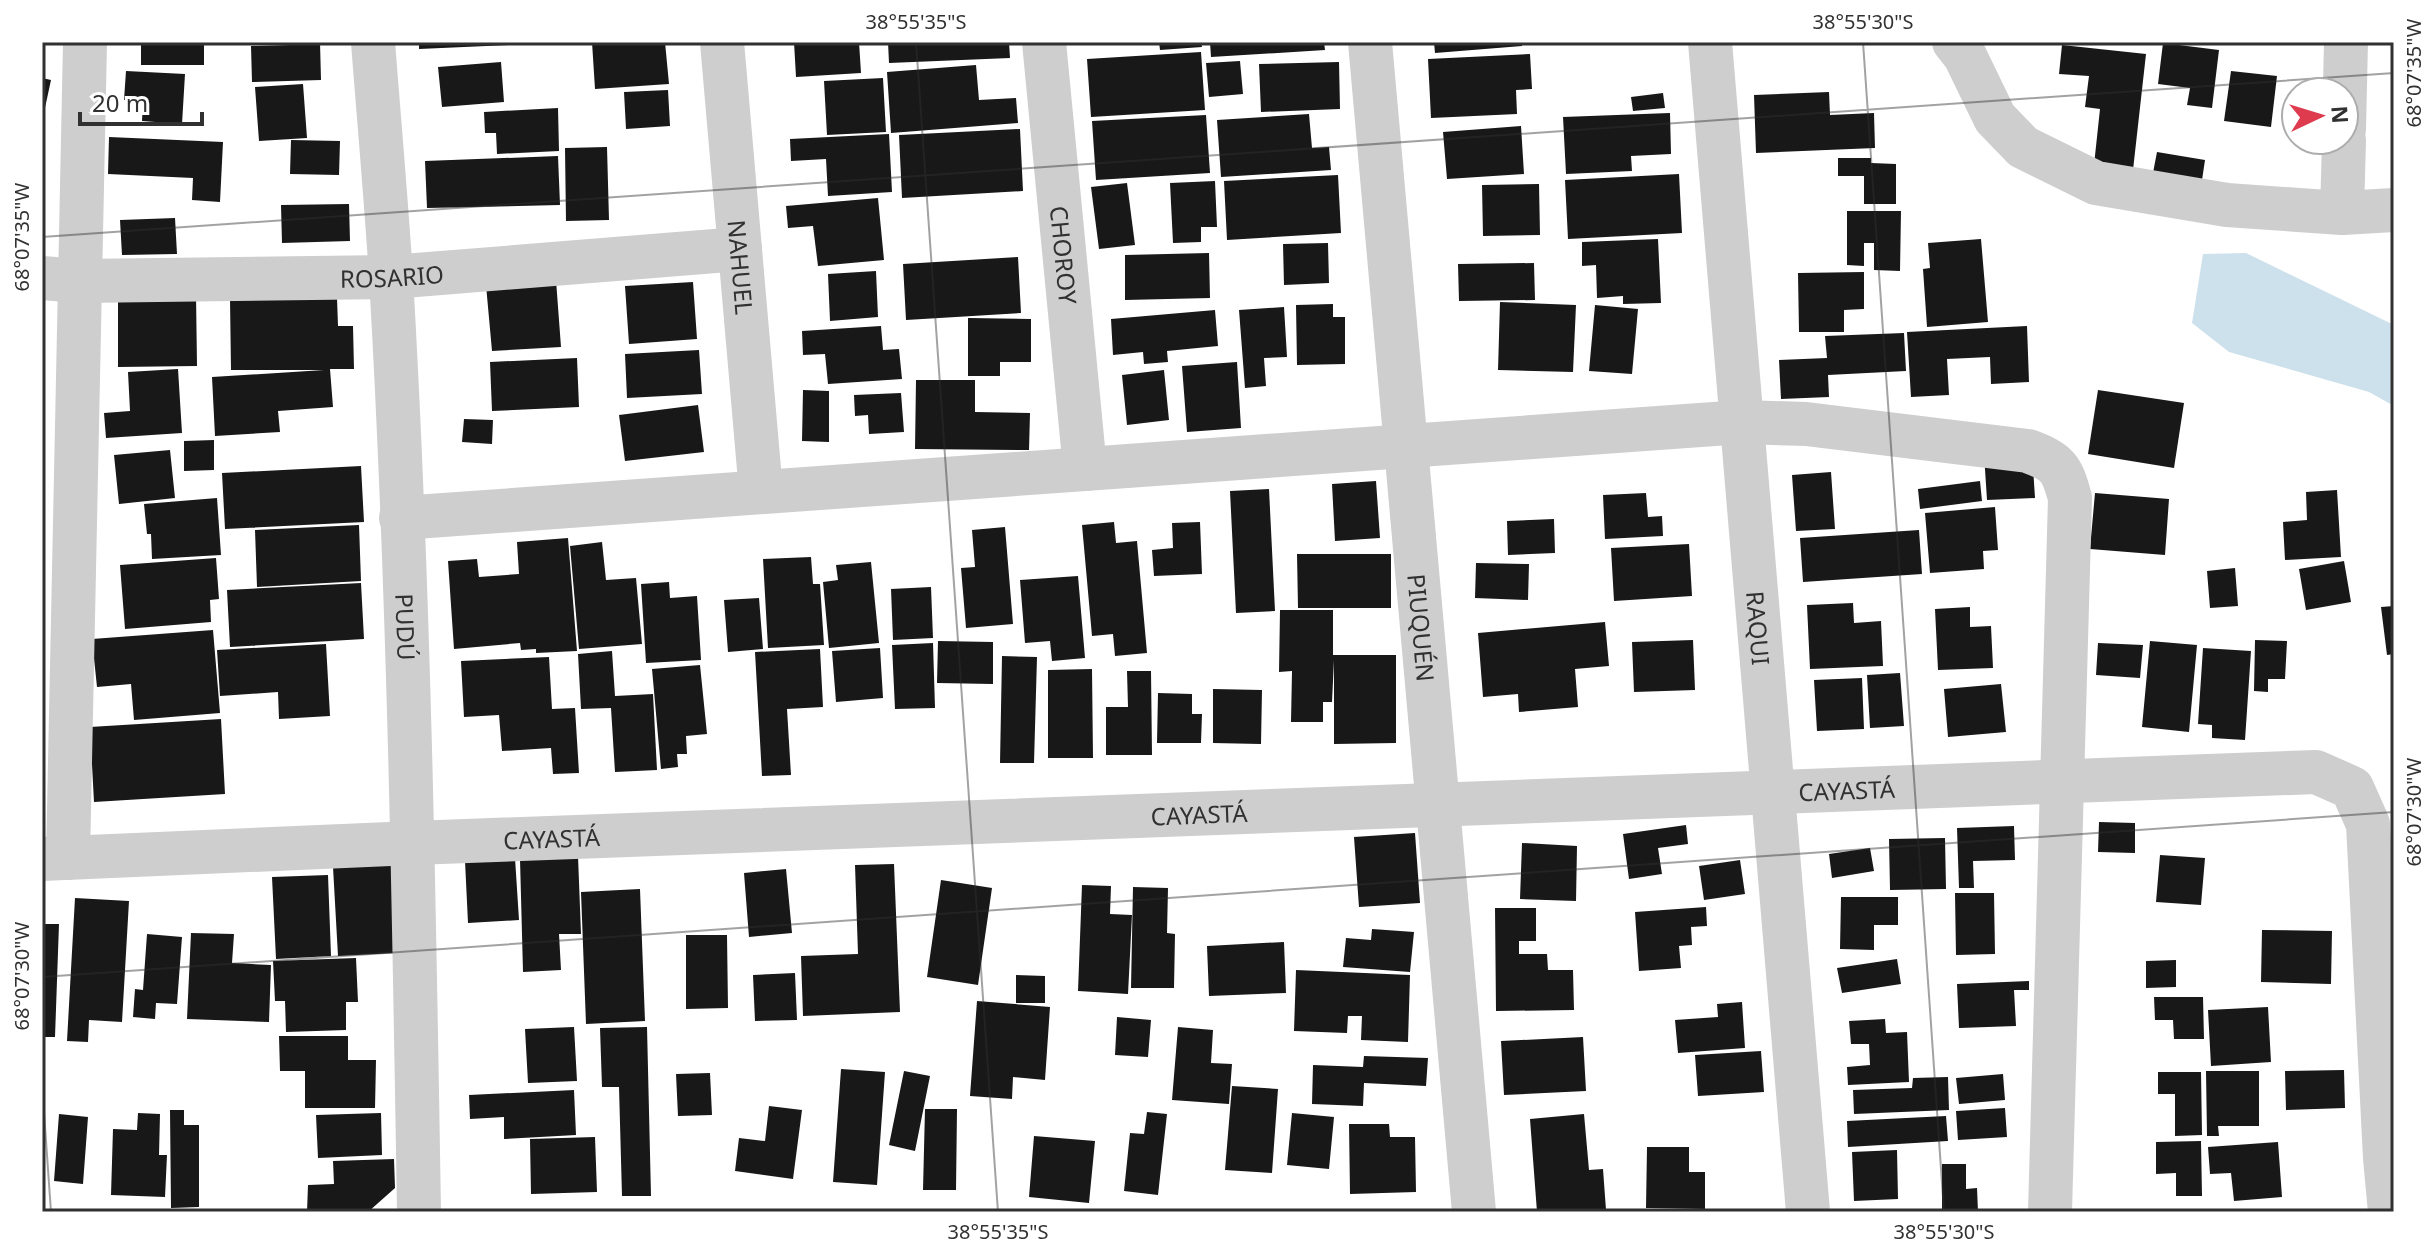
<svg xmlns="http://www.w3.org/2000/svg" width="2436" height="1254" viewBox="0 0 2436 1254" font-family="'Noto Sans',sans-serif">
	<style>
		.water { fill: #cde1ec }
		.building { fill: #181818 }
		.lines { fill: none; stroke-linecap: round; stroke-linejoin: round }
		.minor { stroke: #cecece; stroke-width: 44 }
		.ticks { fill: none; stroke: #313131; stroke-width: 2; stroke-opacity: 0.45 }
		.labels { text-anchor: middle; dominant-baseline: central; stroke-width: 8; stroke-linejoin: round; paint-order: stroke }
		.street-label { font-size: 24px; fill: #313131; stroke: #fff }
		.neatline { fill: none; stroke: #313131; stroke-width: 3 }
		.ticks-label { font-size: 20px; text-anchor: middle; fill: #313131 }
	</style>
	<rect width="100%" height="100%" fill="#fff"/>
	<path class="water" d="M2246,253L2394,325V406L2369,392L2229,352L2192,323L2203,254Z"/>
	<path class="building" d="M141,42H204V65H141Z
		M289,42H320L321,80L252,82L251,46L290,45Z
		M419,42H509V45L419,49Z
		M592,42H665L669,84L595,89Z
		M794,42H859L861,73L796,77Z
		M888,42H1009L1010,58L889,63Z
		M1159,42H1201L1202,47L1160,50Z
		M1210,42H1324L1325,50L1211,57Z
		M1434,42H1522V46L1435,53Z
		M2163,43L2219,50L2212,108L2187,105L2190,88L2158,84Z
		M2062,45L2146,54L2133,170L2094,165L2100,109L2085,107L2089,76L2059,74Z
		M1201,52L1205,110L1091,117L1087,59Z
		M1530,54L1532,89L1516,90L1517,114L1431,118L1428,59Z
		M1240,61L1243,94L1209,97L1206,63Z
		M501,62L504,102L442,107L438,67Z
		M1339,62L1340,109L1261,112L1259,64Z
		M976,65L979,100L1016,98L1018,123L891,133L887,72Z
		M126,71L185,74L182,124L142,121L143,101L124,100Z
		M2231,71L2277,76L2271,127L2224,121Z
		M42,78L51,80L43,117H42Z
		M883,78L886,132L827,135L824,81Z
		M303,84L307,138L259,141L255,87Z
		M668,90L670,126L626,129L624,92Z
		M1829,92L1830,115L1874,113L1875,148L1756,153L1754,95Z
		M1663,93L1665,108L1633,111L1631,97Z
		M558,108L559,151L497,154L496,133H485L484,112Z
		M1670,113L1671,154L1631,156L1632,171L1566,174L1563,117Z
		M1309,114L1312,148L1329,147L1331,170L1221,177L1217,120Z
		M1206,115L1210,173L1096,180L1092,121Z
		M1521,126L1524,174L1447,179L1443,132Z
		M1020,129L1023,191L902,198L899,135Z
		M889,134L892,192L828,196L826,159L791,161L790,139Z
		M109,137L223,142L220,202L192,200L193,178L108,174Z
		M291,140L340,141L339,175L290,174Z
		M607,147L609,220L566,221L565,148Z
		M2157,152L2205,160L2201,187L2152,178Z
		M558,156L560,205L427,208L425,161Z
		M1838,158H1871V163L1896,164V204H1864V176H1838Z
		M1679,174L1682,233L1568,239L1565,180Z
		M1338,175L1341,233L1227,240L1224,181Z
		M1215,181L1217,227H1201V242L1173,243L1170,183Z
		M1127,183L1135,245L1099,249L1091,187Z
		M1539,184L1540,235L1483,236L1482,185Z
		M878,198L884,260L818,266L813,226L788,228L786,206Z
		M349,204L350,241L282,243L281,205Z
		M1847,211H1901L1900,271L1874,270V243H1864V266L1847,265Z
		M175,218L177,254L122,255L120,220Z
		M1658,239L1661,303L1623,304V296L1597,298L1596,265L1582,266V242Z
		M1981,239L1988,322L1927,327L1923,269L1930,268L1928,243Z
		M1328,243L1329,283L1284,285L1283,244Z
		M1209,253L1210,298L1125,300V255Z
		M1018,257L1021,313L906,320L903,264Z
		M1534,263L1535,300L1459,301L1458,264Z
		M876,271L878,317L830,321L828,274Z
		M1864,272V309L1844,310V332H1799L1798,273Z
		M556,280L561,347L492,351L486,285Z
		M693,282L697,339L629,344L625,286Z
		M196,294L197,366L118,367V295Z
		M337,298L338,326H353L354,369H330L333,407L278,411L280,432L215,436L212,377L324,370H231L230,299Z
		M1500,302L1576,305L1573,372L1498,370Z
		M1333,304V317H1345V364L1297,365L1296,305Z
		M1595,305L1638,309L1632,374L1589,371Z
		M1284,307L1287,357L1264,358L1266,386L1245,388L1239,310Z
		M1215,310L1218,346L1167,351L1168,362L1144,364L1143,352L1113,355L1111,319Z
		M968,318L1031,319V362H1000V376H968Z
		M881,326L883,350L899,349L902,379L828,384L825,354L803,355L802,331Z
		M2027,326L2029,382L1991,384L1990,357L1947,359L1949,395L1911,397L1907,332Z
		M1904,333L1906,371L1828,375L1829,397L1781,399L1779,360L1827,358L1825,336Z
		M699,350L702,394L627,398L625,354Z
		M577,358L579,407L492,411L490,362Z
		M1237,362L1241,428L1187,432L1182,366Z
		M178,369L182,433L106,438L104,413L130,411L128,372Z
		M1164,370L1169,420L1127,425L1122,375Z
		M916,380H975V412L1030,413L1029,450L915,449Z
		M803,390L829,391V442L802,441Z
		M2098,390L2184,403L2174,468L2088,454Z
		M901,393L904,432L869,434L868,415L855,416L854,395Z
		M698,405L704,452L625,461L619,415Z
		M464,419L493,420L492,444L462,442Z
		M214,440V470L184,471V441Z
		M170,450L175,498L119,504L114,455Z
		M1984,454L2033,467L2035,498L1987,500Z
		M361,466L364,522L225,529L222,473Z
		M1831,472L1835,529L1796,531L1792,475Z
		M1376,481L1380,538L1335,541L1332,484Z
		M1980,481L1982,501L1920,509L1918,489Z
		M1269,489L1275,611L1236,613L1230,491Z
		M2337,490L2341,557L2285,560L2283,522L2307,520L2306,492Z
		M1646,493L1648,517L1662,516L1663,536L1605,539L1603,495Z
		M2095,493L2169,499L2165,555L2090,549Z
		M217,498L221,555L152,559L151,534H147L144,504Z
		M1995,507L1998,550L1983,551L1984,569L1930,573L1925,513Z
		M1554,519L1555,553L1508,555L1507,521Z
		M1114,522L1116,543L1137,541L1147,653L1115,656L1113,634L1092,636L1082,525Z
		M1200,522L1202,574L1154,576L1152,550L1173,548L1172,523Z
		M359,525L361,581L257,587L255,530Z
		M1005,527L1013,624L966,628L961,568L975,567L972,530Z
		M1919,530L1922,574L1803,582L1800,538Z
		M568,538L577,651L536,653V649L521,650L520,643L454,649L448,561L477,559L479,577L519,574L517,542Z
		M602,542L606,580L636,578L642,644L579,649L570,546Z
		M1689,544L1692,596L1614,601L1611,548Z
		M1297,554H1391V608H1298Z
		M811,557L813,584H820L824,645L768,648L763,559Z
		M216,558L219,599L210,600L211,622L125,629L120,565Z
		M2344,561L2351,602L2306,610L2299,569Z
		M871,562L879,643L829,648L823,582L838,580L836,565Z
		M1476,563L1529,564L1528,600L1475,598Z
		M2235,568L2238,606L2210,608L2207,571Z
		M1078,576L1085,658L1052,661L1050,641L1025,643L1020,580Z
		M669,582L670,598L697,596L701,660L646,663L641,584Z
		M361,583L364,639L230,647L227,590Z
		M931,587L933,638L893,640L891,589Z
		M759,598L763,649L728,652L724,600Z
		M1853,603L1854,623L1881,621L1883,666L1810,669L1807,605Z
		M2394,606V654L2387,655L2381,607Z
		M1970,607V627L1991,626L1993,668L1938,670L1935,609Z
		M1280,610H1333V655H1396V743L1334,744V660L1332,702H1323V722H1291L1292,671L1279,672Z
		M1605,622L1609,666L1575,669L1578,707L1519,712L1518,694L1483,697L1478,633Z
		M213,630L220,713L134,720L131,684L97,687L92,639Z
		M1693,640L1695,690L1634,692L1632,642Z
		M2255,640L2287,641L2285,679H2268V692L2254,691Z
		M938,641L993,642V684L937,683Z
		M2150,641L2197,645L2189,732L2142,727Z
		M933,643L935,708L895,709L892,645Z
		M2098,643L2143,645L2140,678L2096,675Z
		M326,644L330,716L279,719L278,692L220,696L217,650Z
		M880,648L883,698L836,702L832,651Z
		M2203,648L2251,651L2245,740L2212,738V725L2198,724Z
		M820,649L823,707L787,709L791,775L762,776L755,652Z
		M612,651L615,696L653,694L657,770L615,772L611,708L581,709L578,654Z
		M1002,656L1037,657L1034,763H1000Z
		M549,657L552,709L575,708L579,773L553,774L551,748L502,751L499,715L464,717L461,661Z
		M700,665L707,734L686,736L687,754H677L678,767L661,769L652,669Z
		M1092,669L1093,758H1048V670Z
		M1127,671H1151L1152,755H1106V707H1128Z
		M1900,673L1904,726L1870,728L1867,675Z
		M1862,678L1864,729L1817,731L1814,680Z
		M2001,684L2006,732L1948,737L1944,689Z
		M1213,689L1262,690L1261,744L1213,743Z
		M1158,693L1192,694V714H1202L1201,743H1157Z
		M221,719L225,794L94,802L90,727Z
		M2099,822L2135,823V853L2098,852Z
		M1686,825L1688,844L1658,848L1662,874L1629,879L1623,834Z
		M2014,826L2015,860L1973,861L1974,888H1959L1957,828Z
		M1415,833L1420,903L1359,907L1354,837Z
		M1945,838L1946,889L1890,890L1889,839Z
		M1522,843L1577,846L1576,901L1520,899Z
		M1870,848L1874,871L1832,878L1829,854Z
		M2160,855L2205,858L2201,905L2156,902Z
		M578,856L581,934H559L561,970L523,972L520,859Z
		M515,858L519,920L468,923L465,861Z
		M1740,860L1745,894L1704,900L1699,866Z
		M393,864L397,953L338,956L333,867Z
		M894,864L900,1012L803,1016L801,956L858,954L855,865Z
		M786,869L792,933L749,937L744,873Z
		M328,875L331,956L276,959L272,877Z
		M941,880L992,888L978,985L927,977Z
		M1082,885L1111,886L1110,914L1132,915L1128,994L1078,991Z
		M1133,887L1168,888L1167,933L1175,934L1174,988H1131Z
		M640,889L645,1021L586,1024L581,892Z
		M1955,893H1994L1995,954L1956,955Z
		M1841,897H1898V925H1874V950L1840,949Z
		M75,898L129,901L122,1022L89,1020L88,1042L67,1041Z
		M1706,907L1707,926L1691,927L1692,945L1679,946L1681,968L1639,971L1635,912Z
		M1495,908H1536V941H1519V954H1547L1548,970H1573L1574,1010L1496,1011Z
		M42,924H59L55,1037H42Z
		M1372,929L1414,932L1410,972L1343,967L1346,938L1371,940Z
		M2262,930L2332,931L2331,984L2261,982Z
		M191,933L234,934L232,963L271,965L269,1022L187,1019Z
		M147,934L182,937L177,1004L156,1003L155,1019L133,1017L135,989L143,990Z
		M686,935H727L728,1008L686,1009Z
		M1284,942L1286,993L1209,996L1207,946Z
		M356,958L358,1002H346V1030L286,1032L285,1001H275L273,961Z
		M1897,959L1901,984L1842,993L1837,968Z
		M2176,960V987L2146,988V961Z
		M1296,970L1410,975L1408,1042L1361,1040L1362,1016H1348L1347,1033L1294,1031Z
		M795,973L797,1020L755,1021L753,975Z
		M1016,975L1045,976V1003H1016Z
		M2029,981V990H2014L2016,1026L1959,1028L1957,984Z
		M2154,997H2203L2204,1039H2174L2173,1020H2155Z
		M977,1001L1050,1007L1045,1080L1013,1077L1012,1099L970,1096Z
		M1742,1002L1745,1048L1678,1053L1675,1020L1718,1017L1717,1004Z
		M2268,1007L2271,1062L2211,1066L2208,1010Z
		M1117,1017L1151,1020L1148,1057L1115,1055Z
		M1885,1019L1886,1033L1907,1032L1909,1082L1848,1085L1847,1067L1870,1065L1869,1044H1851L1849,1021Z
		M574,1027L577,1081L528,1083L525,1029Z
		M647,1027L651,1196H622L619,1087H602L600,1028Z
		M1178,1027L1213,1030L1211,1063L1232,1064L1229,1104L1172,1100Z
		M279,1036H348V1060H376L375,1108H305V1071H280Z
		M1583,1037L1586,1091L1504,1095L1501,1041Z
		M1761,1051L1764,1092L1698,1096L1695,1055Z
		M1364,1056L1428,1058L1426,1086L1364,1083L1363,1106L1312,1104L1313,1065L1363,1067Z
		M841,1069L885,1072L877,1185L833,1182Z
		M2344,1070L2345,1108L2286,1110L2285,1071Z
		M904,1071L930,1076L915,1151L889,1145Z
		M2206,1071H2259V1126H2218L2219,1136H2207Z
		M2158,1072H2201L2202,1135L2175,1136V1094H2158Z
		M710,1073L712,1115L678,1116L676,1074Z
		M2003,1074L2005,1100L1959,1104L1956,1078Z
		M1948,1077L1949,1110L1854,1114L1853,1090L1912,1088L1913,1078Z
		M1232,1086L1278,1089L1272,1173L1225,1170Z
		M574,1090L576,1135L504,1139V1117L470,1119L469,1095Z
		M769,1106L802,1110L793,1179L735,1171L739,1138L765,1141Z
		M2005,1108L2007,1137L1958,1140L1956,1111Z
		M925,1109H957L956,1190H923Z
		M170,1110H184V1125H199V1207L171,1208Z
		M1147,1112L1167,1114L1158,1195L1124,1191L1130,1133L1144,1134Z
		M138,1113L160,1114L159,1155H167L165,1197L111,1195L113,1129L137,1130Z
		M381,1113L382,1155L318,1158L316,1115Z
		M1292,1113L1334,1117L1329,1169L1287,1165Z
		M59,1114L88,1117L83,1184L54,1181Z
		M1584,1114L1589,1170L1603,1169L1606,1210L1537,1212L1530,1119Z
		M1946,1116L1948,1141L1848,1147L1847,1121Z
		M1349,1124H1389L1390,1137H1415L1416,1192L1350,1194Z
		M1034,1136L1095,1141L1089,1203L1029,1197Z
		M595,1137L597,1192L531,1194L530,1139Z
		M2201,1141L2202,1196H2176V1173L2156,1174V1142Z
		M2278,1142L2282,1197L2234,1201L2231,1173L2210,1174L2208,1147Z
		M1647,1147H1689V1172H1705V1209L1646,1208Z
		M1897,1150L1898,1199L1854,1201L1852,1152Z
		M394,1159L395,1188L368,1212H307L308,1185L334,1184L333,1161Z
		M1942,1164H1966V1189L1977,1188L1978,1212H1942Z"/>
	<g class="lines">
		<g class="minor">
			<path id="s1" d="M373,42C379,120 386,198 391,277C409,588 414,900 419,1212"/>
			<path id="s2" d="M722,42L761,492"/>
			<path id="s3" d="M1044,42L1085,469"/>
			<path id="s4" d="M1370,42L1474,1212"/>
			<path id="s5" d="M1710,42L1808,1212"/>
			<path d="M1954,42L1965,56L1995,118L2023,147L2096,183L2227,205L2342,213L2394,210"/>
			<path d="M2344,129L2346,42"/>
			<path d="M2342,213L2344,140"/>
			<path id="s6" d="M42,278L80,281L391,277L740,249"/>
			<path d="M401,518L1742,422L1806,424L2028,451C2058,462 2062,468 2070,498L2050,1212"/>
			<path d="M68,858L85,42"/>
			<path id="s7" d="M42,859L413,843L2316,772L2352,788L2368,824L2385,1158L2390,1212"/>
		</g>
	</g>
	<path class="ticks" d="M916,42L998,1212M1863,42L1944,1212M42,237L2394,73M42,977L2394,812M42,1084L51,1212"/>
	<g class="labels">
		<g class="street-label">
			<text stroke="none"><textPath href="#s3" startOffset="214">CHOROY</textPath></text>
			<text stroke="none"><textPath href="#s2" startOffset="226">NAHUEL</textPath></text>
			<text stroke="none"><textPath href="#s6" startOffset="350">ROSARIO</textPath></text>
			<text stroke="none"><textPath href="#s1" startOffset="586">PUDÚ</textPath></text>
			<text stroke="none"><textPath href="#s4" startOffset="588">PIUQUÉN</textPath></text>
			<text stroke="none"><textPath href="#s5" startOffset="588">RAQUI</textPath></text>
			<text stroke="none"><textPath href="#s7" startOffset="1806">CAYASTÁ</textPath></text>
			<text stroke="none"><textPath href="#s7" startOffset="1158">CAYASTÁ</textPath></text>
			<text stroke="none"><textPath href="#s7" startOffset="510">CAYASTÁ</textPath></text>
		</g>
	</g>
	<rect width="2436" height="1254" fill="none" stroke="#ffffff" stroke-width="88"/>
	<g transform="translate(2320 116) rotate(86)"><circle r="38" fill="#ffffff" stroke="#adadad" stroke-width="2"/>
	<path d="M0-6L14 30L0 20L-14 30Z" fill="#df3b4f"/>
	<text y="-12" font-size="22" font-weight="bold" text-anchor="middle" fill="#313131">N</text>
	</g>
	<path d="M80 112v12h122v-12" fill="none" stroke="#313131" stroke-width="4"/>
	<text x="92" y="112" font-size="24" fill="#313131" stroke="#ffffff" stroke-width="6" paint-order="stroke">20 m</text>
	<rect x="44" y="44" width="2348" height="1166" class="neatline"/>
	<g class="ticks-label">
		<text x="916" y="29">38°55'35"S</text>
		<text x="1863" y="29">38°55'30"S</text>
		<text transform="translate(2414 73) rotate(-90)" y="7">68°07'35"W</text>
		<text transform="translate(22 237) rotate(-90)" y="7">68°07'35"W</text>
		<text transform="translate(2414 812) rotate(-90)" y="7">68°07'30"W</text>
		<text transform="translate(22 976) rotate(-90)" y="7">68°07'30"W</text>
		<text x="998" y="1239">38°55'35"S</text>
		<text x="1944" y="1239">38°55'30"S</text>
	</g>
</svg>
